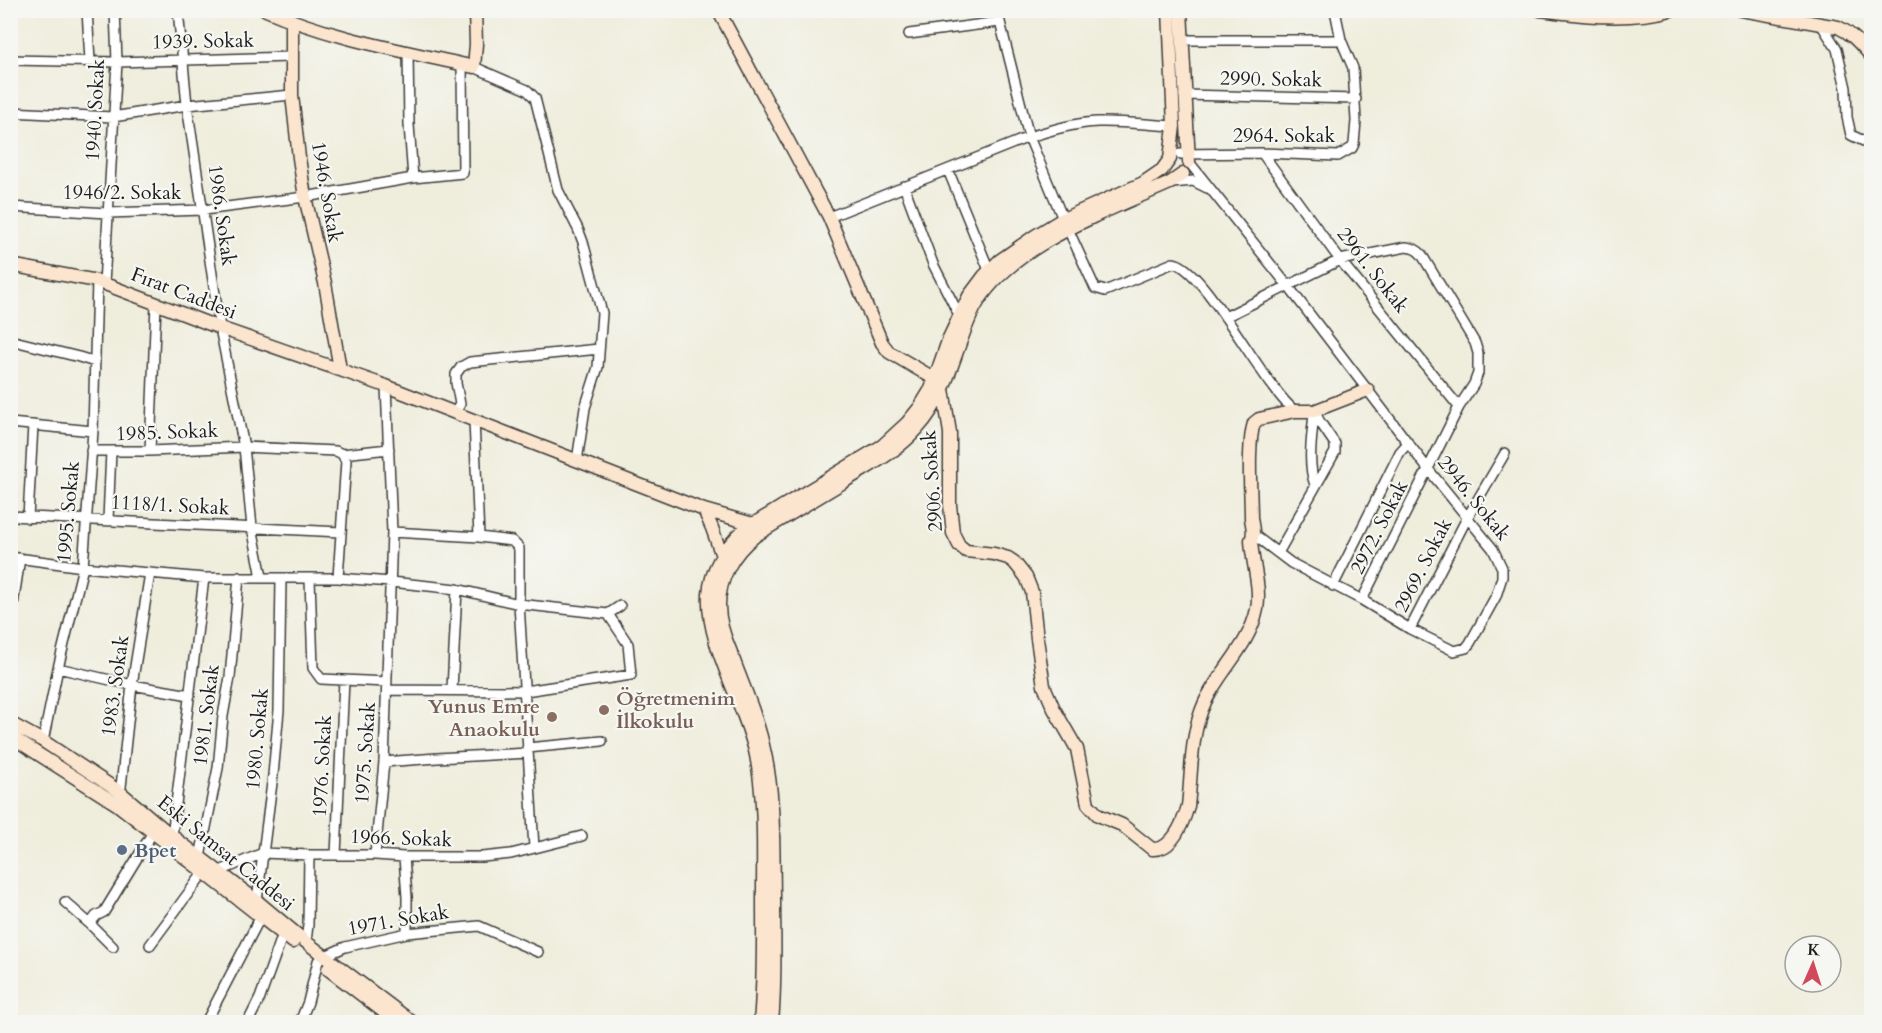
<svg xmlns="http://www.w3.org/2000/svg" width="1882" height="1033" viewBox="0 0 1882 1033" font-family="Cardo,serif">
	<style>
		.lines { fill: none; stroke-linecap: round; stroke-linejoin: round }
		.street-casing { stroke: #3c3b39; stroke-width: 12 }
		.secondary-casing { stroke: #3c3b39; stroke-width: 15 }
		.street { stroke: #fff; stroke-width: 9 }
		.secondary { stroke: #fbe5cf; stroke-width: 12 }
		.education-dot { fill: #8d6e63; stroke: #f6f6f2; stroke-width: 2 }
		.service-dot { fill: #5c6f8a; stroke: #f6f6f2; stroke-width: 2 }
		.labels { text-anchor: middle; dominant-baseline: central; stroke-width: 4.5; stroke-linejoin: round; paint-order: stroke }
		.street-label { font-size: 20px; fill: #1c1c1c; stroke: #f6f6f2 }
		.education-label { font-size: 20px; font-weight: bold; fill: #785e54; stroke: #f6f6f2; text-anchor: start }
		.service-label { font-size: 20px; font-weight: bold; fill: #4e5e75; stroke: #f6f6f2; text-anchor: start }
	</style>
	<rect width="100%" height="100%" fill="#f6f6f2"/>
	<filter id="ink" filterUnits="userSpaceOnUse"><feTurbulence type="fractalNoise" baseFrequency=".0167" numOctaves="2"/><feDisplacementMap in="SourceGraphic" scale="12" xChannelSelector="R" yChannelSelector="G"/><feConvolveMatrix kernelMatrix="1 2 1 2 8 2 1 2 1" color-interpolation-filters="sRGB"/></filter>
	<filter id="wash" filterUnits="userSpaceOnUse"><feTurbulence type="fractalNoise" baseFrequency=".008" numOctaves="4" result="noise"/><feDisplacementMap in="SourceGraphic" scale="24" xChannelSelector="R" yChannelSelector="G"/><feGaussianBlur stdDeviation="1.35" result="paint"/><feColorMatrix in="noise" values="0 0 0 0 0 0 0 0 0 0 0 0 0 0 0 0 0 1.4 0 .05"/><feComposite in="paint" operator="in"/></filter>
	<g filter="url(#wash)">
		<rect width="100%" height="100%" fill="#efeddc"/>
	</g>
	<g filter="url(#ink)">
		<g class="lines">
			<g class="street-casing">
				<path id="street" d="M87,10L90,61
					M178,10L187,105L220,328L244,447L252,527L262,577
					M997,10L1029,137L1063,219
					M1821,24L1837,49L1846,88L1847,117L1851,135L1872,145
					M909,34L999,22
					M1182,40H1341
					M408,51L409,125L413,178
					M10,60L117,62L291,57
					M474,67L527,90L535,98L558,190L578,229L583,242L602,313L598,367L585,408L577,461
					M1184,95L1356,99
					M10,112L113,117L187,105L292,95
					M1262,153L1340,260L1459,407
					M1180,154L1262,153L1338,156L1352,148L1354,144L1356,121L1353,68L1341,40L1335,10
					M1189,162L1288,286L1428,469L1493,549L1502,568V577L1496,596L1470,643L1466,648L1454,651L1410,629L1362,600L1291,563L1254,535
					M948,170L989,270
					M1172,183L1193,181L1207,188
					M904,186L933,264L959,315
					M10,207L107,213L204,210L305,197L413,178L463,173L462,64
					M829,217L1029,137C1052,130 1074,123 1098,122C1123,121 1149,125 1174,126
					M1068,229L1095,288L1105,291L1173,263C1203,265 1264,388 1295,411
					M104,284L117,62L115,10
					M1225,317L1340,260L1406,247C1413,248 1417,249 1422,255L1475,343L1478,353V373L1474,384L1459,407L1362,600
					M10,340L79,357L95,362
					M455,413L460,404L456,383V374L461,367L470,362L599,349
					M1314,413C1312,437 1307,463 1315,485
					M474,420L479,537
					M10,423L93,431
					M91,451H150L244,447L336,451L342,454L346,461L338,578
					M150,451L156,304
					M342,454L389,449
					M10,516L341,532
					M28,518L33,425
					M108,520L111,451
					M392,532L479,537L512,541L519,548V604L534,848
					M1278,553L1335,452V444L1320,422L1314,411
					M10,557L83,567L204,578H338L391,582L457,589L519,604L608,614L620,606
					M310,579L313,668L321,679L387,682
					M1333,586L1400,452L1408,443
					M10,625L20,558
					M1410,629L1467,518L1505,453
					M58,668L132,685L190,695
					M388,690L525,691L631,675L628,644L608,614
					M452,690L457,589
					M43,741L58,668L83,567L93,431L97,281
					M527,748L602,741
					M384,762L437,758L528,753
					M120,796L132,685L150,573
					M172,836L204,578
					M336,855L344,680
					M375,855L384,762L392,532L386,386
					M200,857L218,768L223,716L230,677L239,577
					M404,857L407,897V933
					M220,871L263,853L309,855H375L404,857H482L511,854L582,836
					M257,901L273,775L279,710L281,579
					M65,902L90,924L96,916L104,912L153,832
					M90,924L113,947
					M306,942L308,925L309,855
					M150,945L204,872
					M206,1022L261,916
					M248,1022L260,998L283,934
					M300,1022L308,1002L318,961L325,956L345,947L407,933L479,926L538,952"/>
			</g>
			<g class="secondary-casing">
				<path id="secondary" d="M266,10C332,39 405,51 474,67L476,44L475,10
					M718,10L829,217L882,343L889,352L935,379L943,389L950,433V505L953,533L959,545L966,551L994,554L1008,558L1014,562L1026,577L1032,592L1037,639L1044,686L1054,709L1077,749L1088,804L1098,815L1122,825L1152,849C1172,851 1183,823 1188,806C1192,772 1190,734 1205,702C1220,670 1250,645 1257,609C1261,587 1252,563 1251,540C1255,533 1252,526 1251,518C1251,493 1247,445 1254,423L1259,419L1295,411H1314L1368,390
					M1181,10L1189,162
					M1540,10C1584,16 1628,21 1671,10
					M1741,10L1838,27C1853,34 1861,45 1872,57
					M292,20V95L299,158L305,197L325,283L340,369
					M10,265L97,281L220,328L386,386L704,510L753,524L755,526
					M704,510L712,528L722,556
					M10,723L43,741L120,792L172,836L257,901L306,942L412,1022
					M10,736L118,805L293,942
					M328,969L397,1022
					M760,1022C764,980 763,938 763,895C763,848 765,801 756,755C745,703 706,646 709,594C711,568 726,546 745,529L882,446L907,423L920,407L931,389L949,338L969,296L984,276L999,261L1035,236L1063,219L1143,183L1162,170L1170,159L1174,126L1169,10
					M772,1022C776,980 774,937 774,895C773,844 775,794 763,745C756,712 741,682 730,650C724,636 719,622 719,606C719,578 733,553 755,536C785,517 815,499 845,481C871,465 898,451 918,428C949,394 954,349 974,309C1007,246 1108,211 1170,183L1183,174"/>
			</g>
			<use href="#street" class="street"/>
			<use href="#secondary" class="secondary"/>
		</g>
	</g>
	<g class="education-dot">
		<circle cx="604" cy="710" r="6"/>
		<circle cx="552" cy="717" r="6"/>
	</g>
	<circle class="service-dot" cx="122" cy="850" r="6"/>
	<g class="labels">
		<g class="street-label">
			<text transform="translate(203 41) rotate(-1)">1939. Sokak</text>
			<text transform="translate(1271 79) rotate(1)">2990. Sokak</text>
			<text transform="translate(95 110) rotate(-87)">1940. Sokak</text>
			<text x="1284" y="135">2964. Sokak</text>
			<text x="122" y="192">1946/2. Sokak</text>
			<text transform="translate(327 192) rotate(80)">1946. Sokak</text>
			<text transform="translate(222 215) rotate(82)">1986. Sokak</text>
			<text transform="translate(1373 270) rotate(52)">2961. Sokak</text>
			<text transform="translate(184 293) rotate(21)">Fırat Caddesi</text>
			<text transform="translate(167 432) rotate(-2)">1985. Sokak</text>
			<text transform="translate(932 481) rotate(-94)">2906. Sokak</text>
			<text transform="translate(1474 498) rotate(51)">2946. Sokak</text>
			<text transform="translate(170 505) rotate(3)">1118/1. Sokak</text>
			<text transform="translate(68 512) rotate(-85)">1995. Sokak</text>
			<text transform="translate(1379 527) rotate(-63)">2972. Sokak</text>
			<text transform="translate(1423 565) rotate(-63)">2969. Sokak</text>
			<text transform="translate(115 686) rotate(-82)">1983. Sokak</text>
			<text transform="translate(206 715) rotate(-83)">1981. Sokak</text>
			<text transform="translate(257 739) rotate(-85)">1980. Sokak</text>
			<text transform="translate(365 753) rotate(-86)">1975. Sokak</text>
			<text transform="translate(322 766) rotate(-87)">1976. Sokak</text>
			<text transform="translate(401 838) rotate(2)">1966. Sokak</text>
			<text transform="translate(226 853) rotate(39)">Eski Samsat Caddesi</text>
			<text transform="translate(398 920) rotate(-10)">1971. Sokak</text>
		</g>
		<g class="education-label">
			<text x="616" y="698">Öğretmenim<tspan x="616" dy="23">İlkokulu</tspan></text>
			<text x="540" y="706" text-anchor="end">Yunus Emre<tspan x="540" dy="23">Anaokulu</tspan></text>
		</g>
		<g class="service-label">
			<text x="134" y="850">Bpet</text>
		</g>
	</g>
	<rect width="1882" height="1033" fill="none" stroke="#f6f6f2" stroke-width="36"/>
	<g transform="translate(1813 964) rotate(3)"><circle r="28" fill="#f6f6f2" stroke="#9f9f9c" stroke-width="1.5"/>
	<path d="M0-4.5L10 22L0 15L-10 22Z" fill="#d1495b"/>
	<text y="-9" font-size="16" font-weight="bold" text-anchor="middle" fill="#1c1c1c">K</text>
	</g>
</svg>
